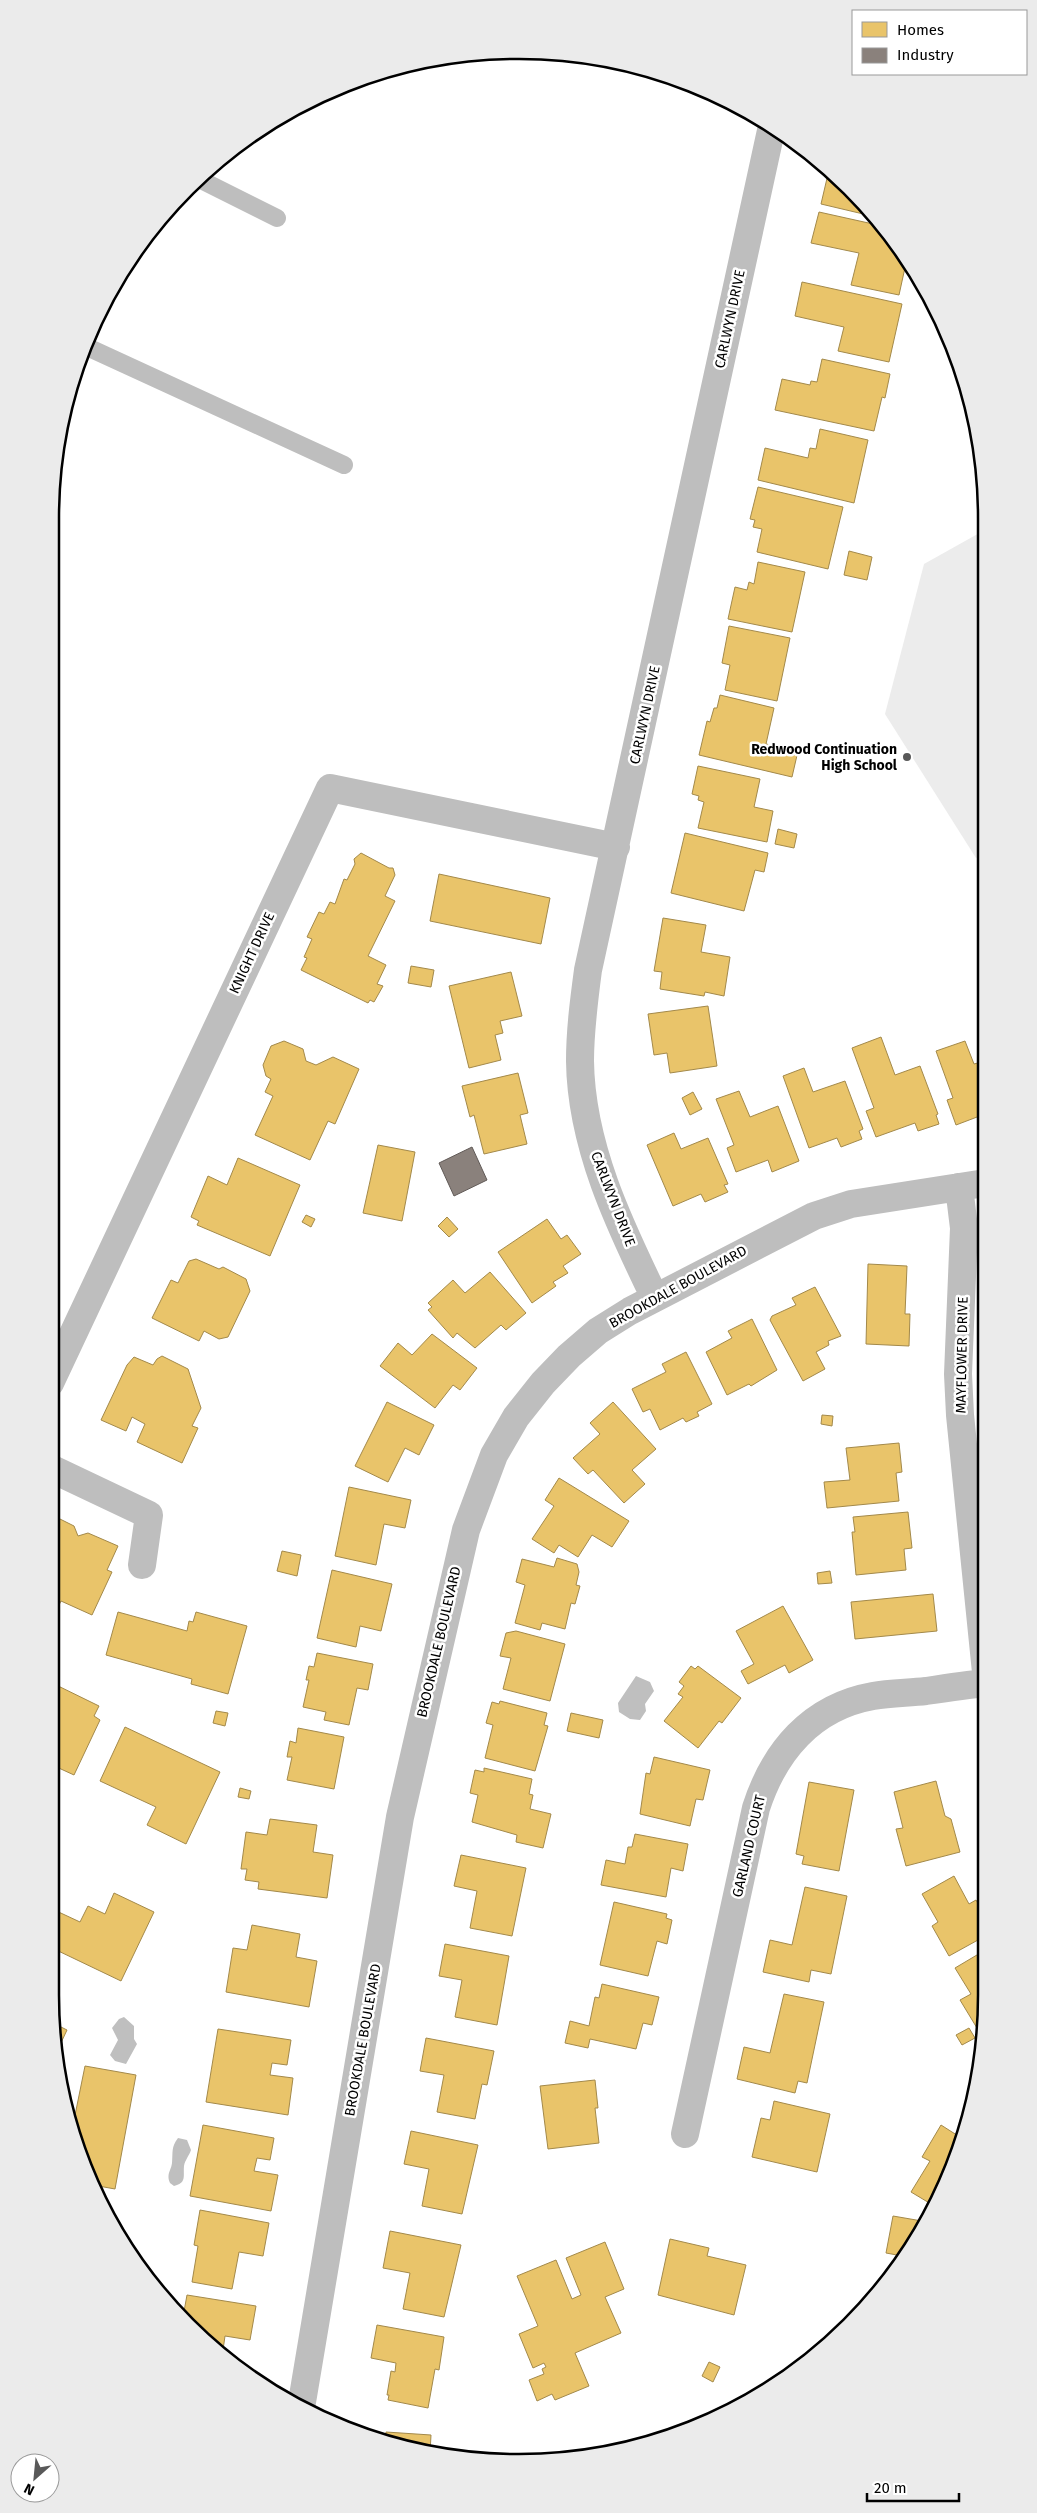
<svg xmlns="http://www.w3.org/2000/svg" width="1037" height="2513" viewBox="0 0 1037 2513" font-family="'Fira Sans',sans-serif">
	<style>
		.green { fill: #ececec }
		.water { fill: #bfbfbf }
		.homes { fill: #e9c46a; stroke: #a3894a }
		.industry { fill: #8a817c; stroke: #615a57 }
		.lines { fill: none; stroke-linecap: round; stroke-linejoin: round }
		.lane { stroke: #bebebe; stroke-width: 18 }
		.street { stroke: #bebebe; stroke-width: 28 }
		.poi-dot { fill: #595959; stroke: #fff; stroke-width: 2 }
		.labels { text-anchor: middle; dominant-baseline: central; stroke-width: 5; stroke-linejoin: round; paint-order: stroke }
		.street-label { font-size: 14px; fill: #000; stroke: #fff }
		.poi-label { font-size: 14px; font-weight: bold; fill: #000; stroke: #fff; text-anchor: end }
		.rim { fill: none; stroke: #000; stroke-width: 2.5 }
	</style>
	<rect width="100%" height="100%" fill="#fff"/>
	<path class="green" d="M983,531L984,853L976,858L885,714L924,564Z"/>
	<path class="water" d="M636,1676L650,1682L654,1691L645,1704L646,1711L640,1720L630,1719L619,1712L618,1703Z
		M124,2017L134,2026V2039L137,2044L126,2064L115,2061L110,2055L118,2040L112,2028L119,2019Z
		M178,2138L187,2140L191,2150C189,2156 185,2160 184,2166C183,2176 187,2183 174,2186L170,2183C166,2174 171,2171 172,2163C173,2152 171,2147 178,2138Z"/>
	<path class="homes" d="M828,174L871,210L876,217L821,204Z
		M819,212L882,226L906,263L899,295L851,285L859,253L811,243Z
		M802,282L902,304L889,362L838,351L844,327L795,316Z
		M822,359L890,374L885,398L882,397L874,431L775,410L782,379L810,385L811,381L817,382Z
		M820,429L868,440L854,503L758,480L765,448L808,458L810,448L816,449Z
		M758,487L843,507L828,569L757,552L762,529L753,527L755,520L750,519Z
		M849,551L872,557L867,580L844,575Z
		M758,562L805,572L792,632L728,619L735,587L747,590L749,582L754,584Z
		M729,626L790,638L777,701L725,690L730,665L722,663Z
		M720,695L774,708L766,744L798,751L792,777L699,755L707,721L710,722L714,708H717Z
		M698,766L760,779L754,807L773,811L767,842L698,828L704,802L698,800L699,796L692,794Z
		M778,829L797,834L794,848L775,844Z
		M685,833L768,853L764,872L755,870L744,911L671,893Z
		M361,853L389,868H393L395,875L385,896L395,901L368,956L386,965L377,984L383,986L374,1002L370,1000L368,1003L301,970L307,958L304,957L312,939L307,937L319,912L324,914L330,902L335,904L344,879L347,880L355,864L354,859Z
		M439,874L550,898L541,944L430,921Z
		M663,918L706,925L701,952L730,957L724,996L705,992L704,996L660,989L662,972L654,971Z
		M411,966L434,970L431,987L408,983Z
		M511,972L522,1016L500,1021L503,1033L495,1035L501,1060L469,1068L449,986Z
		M708,1006L717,1066L670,1073L667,1053L654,1055L648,1014Z
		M881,1037L895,1075L920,1066L938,1114L936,1115L939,1124L918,1131L915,1123L876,1137L866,1111L874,1108L852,1048Z
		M284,1041L303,1049L306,1061L316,1065L333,1057L359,1069L335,1124L328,1121L310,1160L255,1135L273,1096L265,1092L271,1079L266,1076L263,1065L271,1046Z
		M965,1041L974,1064L985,1061V1114L956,1125L947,1100L953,1098L936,1051Z
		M804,1068L813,1092L845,1081L863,1129L859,1131L862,1139L841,1147L837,1138L809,1148L783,1076Z
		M518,1073L528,1113L520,1115L527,1144L484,1154L474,1115L470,1117L462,1086Z
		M739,1091L750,1117L778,1106L799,1161L772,1172L768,1160L736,1172L727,1148L734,1145L716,1099Z
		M693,1092L702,1109L690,1115L682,1098Z
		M674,1133L681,1149L708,1138L728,1184L724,1185L728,1192L705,1202L701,1194L673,1206L647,1145Z
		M378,1145L415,1152L402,1221L363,1213Z
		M238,1158L300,1185L270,1256L197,1225L199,1221L191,1217L208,1176L227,1185Z
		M306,1215L315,1219L311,1227L302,1222Z
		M447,1217L458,1229L449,1237L438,1226Z
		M547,1219L561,1239L567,1235L581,1254L563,1266L568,1273L553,1282L556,1286L532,1303L498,1252Z
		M196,1259L219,1269L223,1267L246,1279L250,1291L228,1337L219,1339L204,1331L199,1341L152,1318L171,1280L178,1283L189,1261Z
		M868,1264L907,1266L905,1314H910L909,1346L866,1344Z
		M490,1272L526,1313L506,1330L501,1325L475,1348L457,1333L453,1338L428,1310L432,1307L428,1303L453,1280L465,1293Z
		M815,1287L841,1336L828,1341L829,1345L816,1352L825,1369L803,1381L770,1320L772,1316L796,1305L792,1298Z
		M752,1319L777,1370L751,1386L749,1384L727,1395L706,1352L732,1338L728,1331Z
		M432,1334L477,1368L460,1390L453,1385L435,1408L380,1366L398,1343L412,1355Z
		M686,1352L712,1404L697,1412L699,1416L686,1422L683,1418L660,1430L650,1409L643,1412L632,1389L666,1372L662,1364Z
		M162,1356L188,1369L201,1408L192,1426L198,1428L182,1463L137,1442L145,1424L132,1417L126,1431L101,1420L127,1365L134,1357L153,1365L157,1359Z
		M387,1402L434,1425L419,1455L405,1448L388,1482L355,1466Z
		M613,1402L656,1449L632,1470L645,1484L624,1503L593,1470L588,1474L573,1458L600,1434L590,1423Z
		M822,1415L833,1416L832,1426L821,1424Z
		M899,1443L902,1472L896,1473L899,1501L827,1508L824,1482L850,1480L846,1448Z
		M559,1478L629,1521L612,1547L592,1535L578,1557L559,1545L554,1553L532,1539L554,1506L545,1500Z
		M349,1487L411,1500L405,1528L384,1524L376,1565L335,1556Z
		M908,1512L912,1548L904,1549L906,1570L856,1575L852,1532H855L853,1517Z
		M56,1517L74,1526L78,1536L88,1533L118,1546L107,1570L112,1572L92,1615L61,1601L54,1615L50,1613V1519Z
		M282,1551L301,1555L297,1576L277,1571Z
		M557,1558L577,1564L579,1572L576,1585L580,1586L575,1604L571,1603L565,1629L542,1623L540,1630L515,1623L525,1585L516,1582L522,1559L554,1567Z
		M332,1570L392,1584L381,1631L360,1626L356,1647L317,1638Z
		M830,1571L832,1583L818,1584L817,1573Z
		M933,1594L937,1631L855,1639L851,1602Z
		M783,1606L813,1660L789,1673L785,1665L748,1684L741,1671L754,1664L736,1631Z
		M118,1612L187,1631L189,1621L193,1622L196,1612L247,1626L228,1694L191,1684L192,1679L106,1655Z
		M516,1631L565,1644L550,1701L503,1689L511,1658L500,1656L506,1633Z
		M317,1653L373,1664L368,1690L357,1688L349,1725L324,1720L326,1712L303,1707L309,1680H306L309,1666L314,1667Z
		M691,1666L695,1669L698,1666L741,1698L722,1723L719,1721L698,1748L664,1721L683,1697L678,1694L684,1686L679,1682Z
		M50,1682L99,1706L94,1716L100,1720L74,1775L50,1764Z
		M500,1701L547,1713L544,1725L548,1726L535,1771L485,1758L493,1725L486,1723L492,1702L499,1704Z
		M216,1711L228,1713L225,1726L213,1723Z
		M571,1713L603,1720L599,1738L567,1731Z
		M125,1727L220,1772L186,1844L147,1825L156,1807L100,1781Z
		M298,1728L344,1737L334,1789L287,1780L292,1757H287L290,1741L296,1743Z
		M654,1757L710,1770L703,1800L696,1799L690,1826L640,1814L646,1773L650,1774Z
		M484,1768L532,1779L529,1794L533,1795L530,1809L551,1814L543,1848L516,1842L517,1835L472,1822L478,1795L470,1793L475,1770L484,1772Z
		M936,1781L945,1816L951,1819L960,1852L906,1866L896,1829L903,1828L894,1792Z
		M809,1782L854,1790L839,1871L802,1864L804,1856L796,1854Z
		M240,1788L251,1791L249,1799L238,1797Z
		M270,1819L317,1825L313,1852L333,1855L327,1898L258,1889L259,1882L245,1880L247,1869H241L246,1832L267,1835Z
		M635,1834L688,1844L683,1871L671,1868L666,1897L601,1885L606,1860L625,1864L628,1847H632Z
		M461,1855L526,1868L512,1936L470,1928L477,1891L454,1886Z
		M954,1876L969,1904L976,1900L987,1920V1935L949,1956L932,1926L938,1922L922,1894Z
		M805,1887L847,1896L831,1974L811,1970L809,1982L763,1972L770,1940L792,1945Z
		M114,1893L154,1912L121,1981L50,1947V1908L80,1922L88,1906L105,1914Z
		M614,1902L667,1914L666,1918L672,1920L667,1944L657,1941L648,1976L600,1965Z
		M252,1925L300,1934L296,1957L317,1961L309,2007L226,1992L233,1948L247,1950Z
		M445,1944L509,1956L497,2025L455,2017L462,1980L439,1976Z
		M987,1949V1995L980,2033L960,2000L971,1994L955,1968Z
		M602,1984L659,1997L652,2025L643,2023L636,2049L590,2039L588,2048L565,2043L570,2021L589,2026L595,1997L599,1998Z
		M784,1994L824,2002L807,2083L798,2081L795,2093L737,2079L744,2047L770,2053Z
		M55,2024L67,2030L59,2047Z
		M969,2028L975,2038L962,2045L956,2035Z
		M218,2029L291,2040L287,2065L272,2063L270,2075L293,2078L288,2115L206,2102Z
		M426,2038L494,2051L487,2085L482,2084L475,2119L437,2112L444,2075L420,2071Z
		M85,2066L136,2075L115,2189L93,2185L77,2150L79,2139L74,2138L72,2130Z
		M595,2080L598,2108H595L599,2143L548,2149L540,2086Z
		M774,2101L830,2114L817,2172L752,2157L761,2118L770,2120Z
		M203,2125L274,2138L270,2160L257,2158L254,2171L278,2175L271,2211L190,2196Z
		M941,2125L963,2139L962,2145L931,2204L911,2192L930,2161L922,2157Z
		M411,2131L478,2145L462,2214L422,2206L429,2169L404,2164Z
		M200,2210L269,2223L263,2256L239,2252L232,2289L192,2282L198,2246L194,2245Z
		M893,2216L922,2221L893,2274L897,2255L886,2253Z
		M390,2231L461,2245L444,2317L403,2309L410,2273L383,2268Z
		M670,2239L709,2248L707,2256L746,2265L734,2315L658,2295Z
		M605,2242L624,2289L605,2297L621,2333L575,2353L589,2386L555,2400L552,2394L537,2401L529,2380L544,2374L542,2369L546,2367L544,2363L533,2368L519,2334L538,2326L517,2276L556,2260L572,2299L581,2295L566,2258Z
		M187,2295L256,2306L250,2340L225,2336L223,2350L183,2317Z
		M377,2325L444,2337L439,2370L435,2369L428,2408L388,2400L389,2395H387L391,2371L395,2372L396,2363L371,2358Z
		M709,2362L720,2367L713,2382L702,2376Z
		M386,2432L431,2435L430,2453L385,2442Z"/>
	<path class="industry" d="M472,1147L487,1180L454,1196L439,1163Z"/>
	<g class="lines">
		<path class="lane" d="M199,179L277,218
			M85,346L344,465"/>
		<path class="street" d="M959,1187L964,1228L958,1374L960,1415L986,1672
			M655,1298C619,1224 581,1145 580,1061C580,1030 584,1000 588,970L772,126
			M50,1383L330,788L616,847
			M50,1468L149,1515L142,1565
			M685,2134L756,1808C774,1752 811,1707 873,1696C890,1693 908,1693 926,1691C946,1688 966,1685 986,1683
			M301,2408L400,1817L466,1530L494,1455L516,1417L543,1383L569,1356L598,1331L630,1311L814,1216L851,1204L985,1183"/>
	</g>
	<circle class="poi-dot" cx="907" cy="757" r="5"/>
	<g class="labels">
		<g class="street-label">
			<text transform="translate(730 319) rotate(-78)">CARLWYN DRIVE</text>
			<text transform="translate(645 715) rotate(-78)">CARLWYN DRIVE</text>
			<text transform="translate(252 953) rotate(-65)">KNIGHT DRIVE</text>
			<text transform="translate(613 1199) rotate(69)">CARLWYN DRIVE</text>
			<text transform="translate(678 1287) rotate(-29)">BROOKDALE BOULEVARD</text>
			<text transform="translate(962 1355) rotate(-89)">MAYFLOWER DRIVE</text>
			<text transform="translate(439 1642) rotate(-77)">BROOKDALE BOULEVARD</text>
			<text transform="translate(749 1846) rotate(-77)">GARLAND COURT</text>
			<text transform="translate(363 2040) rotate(-80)">BROOKDALE BOULEVARD</text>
		</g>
		<g class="poi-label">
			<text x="897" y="749">Redwood Continuation<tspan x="897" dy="16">High School</tspan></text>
		</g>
	</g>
	<path d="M0 0H1037V2513H0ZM518 59H519A459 459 0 0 1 978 518V1995A459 459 0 0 1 519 2454H518A459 459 0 0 1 59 1995V518A459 459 0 0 1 518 59Z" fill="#ebebeb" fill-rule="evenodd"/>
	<path class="rim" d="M518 59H519A459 459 0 0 1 978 518V1995A459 459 0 0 1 519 2454H518A459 459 0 0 1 59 1995V518A459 459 0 0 1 518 59Z"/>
	<rect x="852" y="10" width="175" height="65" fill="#ffffff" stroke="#999999"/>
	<rect x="862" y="22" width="25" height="15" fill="#e9c46a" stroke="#999999"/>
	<text x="897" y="35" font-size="15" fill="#000000">Homes</text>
	<rect x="862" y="48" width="25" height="15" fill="#8a817c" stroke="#999999"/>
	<text x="897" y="60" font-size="15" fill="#000000">Industry</text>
	<g transform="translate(35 2478) rotate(207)"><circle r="24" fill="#ffffff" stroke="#999999"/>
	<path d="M0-4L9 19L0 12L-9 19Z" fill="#595959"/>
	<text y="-8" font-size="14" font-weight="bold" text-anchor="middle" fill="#000000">N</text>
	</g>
	<path d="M867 2493v8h92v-8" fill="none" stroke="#000000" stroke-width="2.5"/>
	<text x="874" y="2493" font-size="15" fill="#000000" stroke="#ffffff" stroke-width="4" paint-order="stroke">20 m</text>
</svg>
